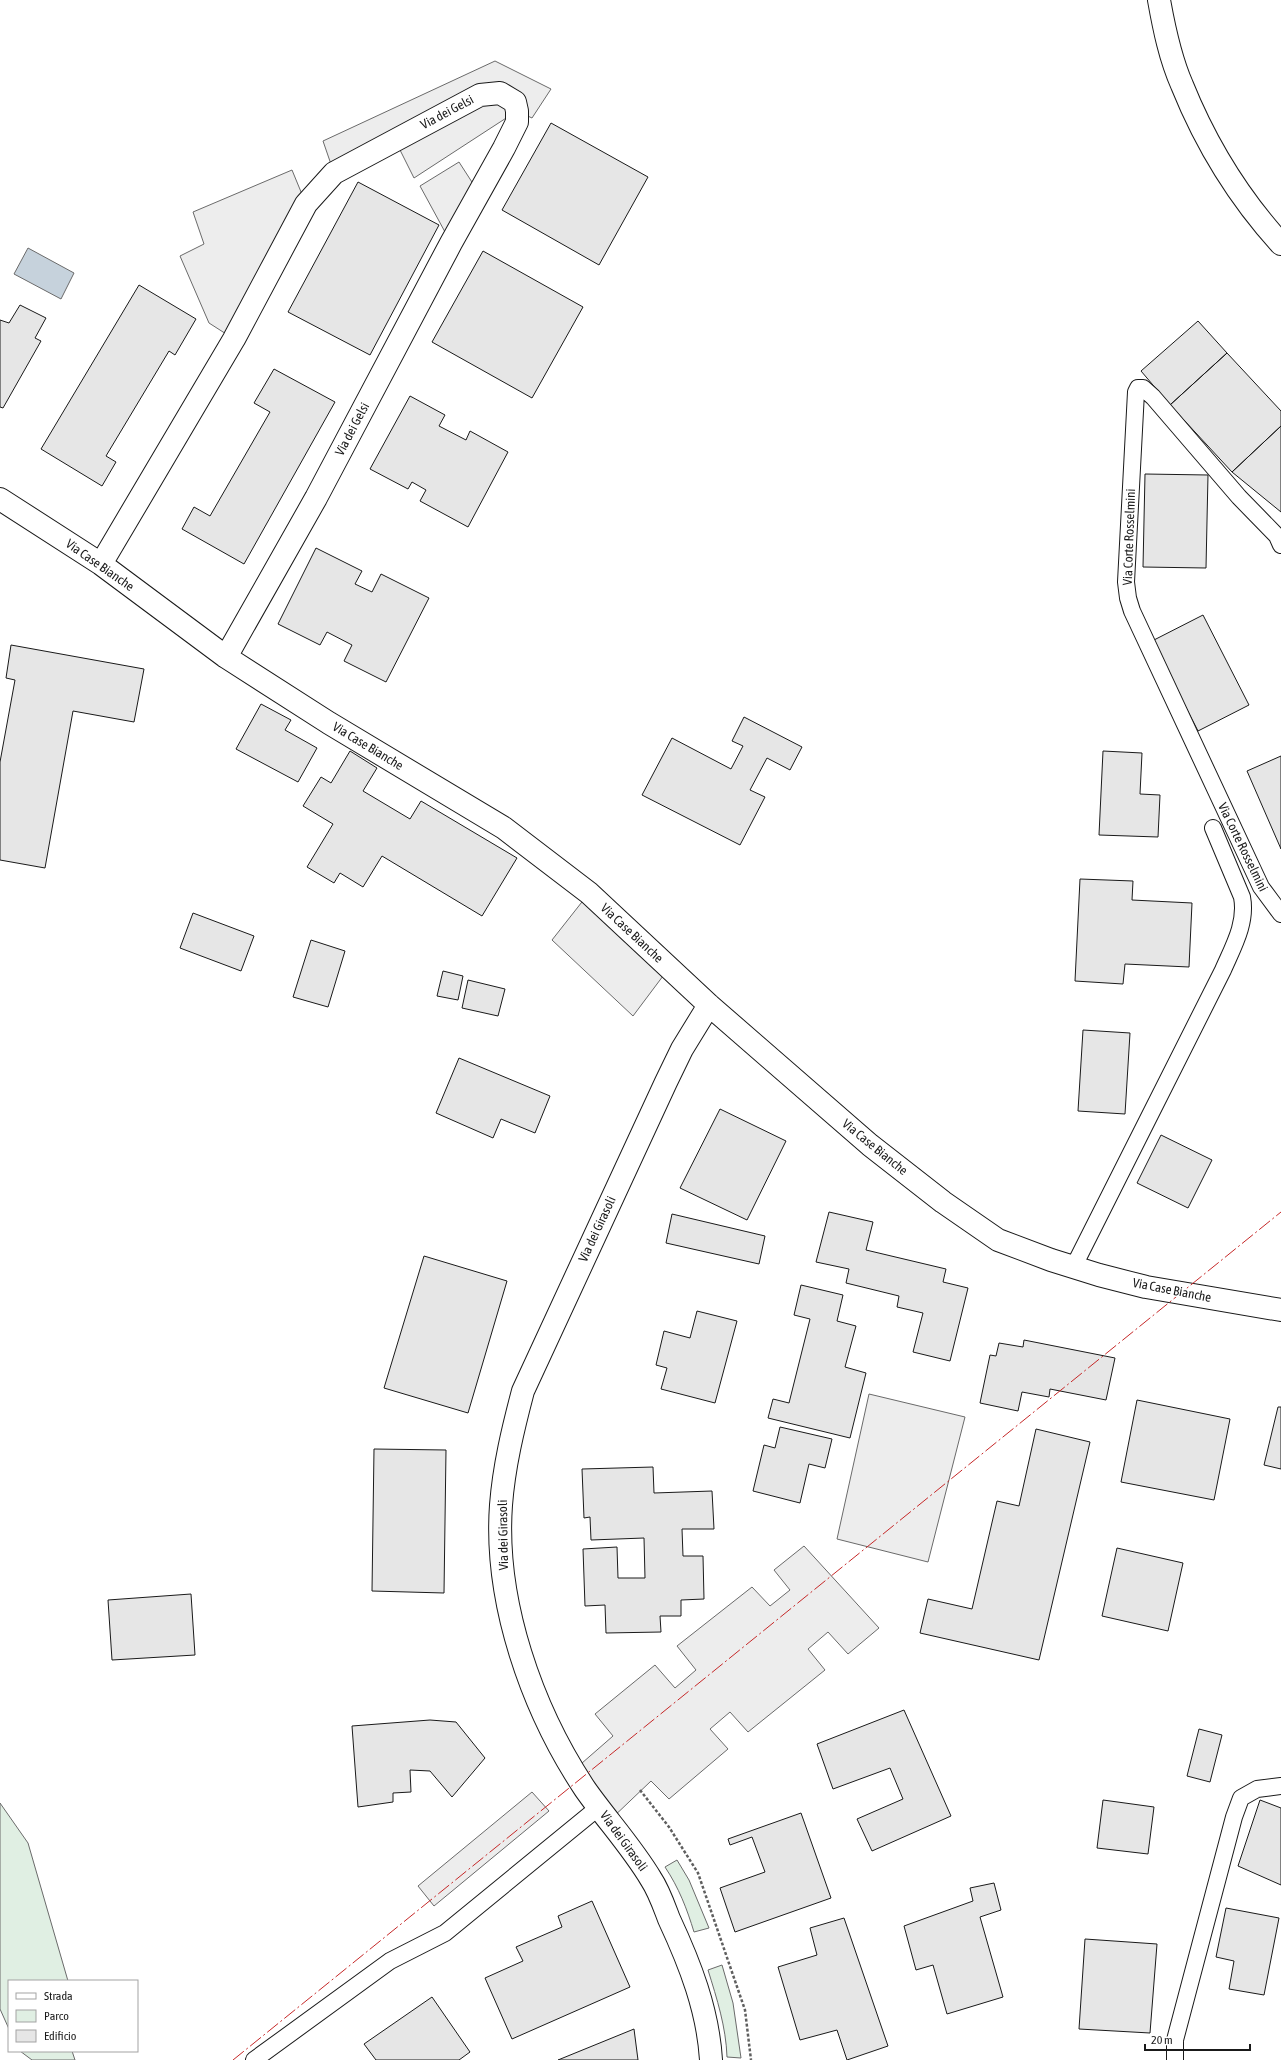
<svg xmlns="http://www.w3.org/2000/svg" width="1281" height="2060" viewBox="0 0 1281 2060" font-family="'Asap Condensed',sans-serif">
	<style>
		.green { fill: #e0efe3; stroke: #6a6a6a }
		.parking { fill: #ededed; stroke: #6a6a6a }
		.water { fill: #c6d2dc; stroke: #6a6a6a }
		.building { fill: #e6e6e6; stroke: #1a1a1a }
		.lines { fill: none; stroke-linecap: round; stroke-linejoin: round }
		.lane-casing { stroke: #1a1a1a; stroke-width: 18 }
		.street-casing { stroke: #1a1a1a; stroke-width: 24 }
		.secondary-casing { stroke: #1a1a1a; stroke-width: 24 }
		.path { stroke: #5f5f5f; stroke-width: 2.5; stroke-dasharray: 3 2; stroke-linecap: butt }
		.lane { stroke: #fff; stroke-width: 16 }
		.street { stroke: #fff; stroke-width: 22 }
		.secondary { stroke: #fff; stroke-width: 22 }
		.power { stroke: #c62828; stroke-width: 1; stroke-dasharray: 14 3 2 3; stroke-linecap: butt }
		.labels { text-anchor: middle; dominant-baseline: central; stroke-width: 3; stroke-linejoin: round; paint-order: stroke }
		.street-label { font-size: 13px; fill: #1a1a1a; stroke: #fff }
	</style>
	<rect width="100%" height="100%" fill="#fff"/>
	<path class="green" d="M0,1803L28,1843L68,1981H9V2029L0,2009Z
		M677,1860L689,1880L709,1928L694,1932C687,1909 679,1888 665,1867Z
		M722,1965L733,2003L741,2058L727,2057C726,2027 717,1999 708,1970Z
		M20,2051H72L75,2060H32Z"/>
	<path class="parking" d="M495,61L551,89L532,118L517,111L414,178L395,140L334,173L323,141Z
		M459,162L479,193L451,243L420,186Z
		M292,170L306,204L234,339L209,323L180,256L204,244L193,212Z
		M589,893L669,968L633,1016L552,940Z
		M869,1394L965,1417L928,1562L837,1539Z
		M804,1546L879,1628L848,1654L828,1632L808,1649L825,1670L748,1732L730,1712L710,1729L728,1749L669,1799L651,1781L609,1821L574,1770L613,1736L595,1714L655,1665L675,1688L696,1670L677,1646L752,1587L770,1606L790,1590L774,1570Z
		M532,1792L549,1811L434,1906L418,1886Z"/>
	<path class="water" d="M28,248L74,273L61,299L14,274Z"/>
	<path class="building" d="M551,123L648,177L599,265L502,210Z
		M358,182L439,225L370,355L288,312Z
		M483,251L583,307L532,398L432,342Z
		M139,285L196,319L175,355L169,351L106,456L116,462L102,486L41,449Z
		M20,305L46,318L35,338L41,341L3,408L0,407V320L9,323Z
		M1198,321L1227,353L1170,405L1141,371Z
		M1227,353L1281,411V426L1232,472L1170,405Z
		M274,369L335,402L244,564L182,529L194,507L210,516L270,412L254,403Z
		M410,396L445,415L439,426L466,440L470,431L508,452L468,527L420,501L426,490L412,482L408,489L370,469Z
		M1281,426V512L1232,472Z
		M1145,474L1208,475L1206,568L1143,567Z
		M316,548L362,571L355,584L372,592L381,574L429,598L386,682L344,661L352,645L327,632L320,645L278,624Z
		M1203,615L1249,705L1198,731L1152,641Z
		M11,645L144,669L134,722L73,711L45,868L0,860V762L15,680L6,678Z
		M261,704L291,720L285,730L317,748L298,782L236,749Z
		M744,717L802,747L790,770L767,758L750,790L765,797L740,845L642,795L672,738L731,769L743,746L732,741Z
		M350,751L377,768L363,791L410,819L421,801L517,858L482,916L382,856L363,887L340,873L334,883L307,867L333,824L303,806L321,777L331,783Z
		M1103,751L1142,753L1140,794L1160,795L1158,837L1099,835Z
		M1281,756V849L1247,771Z
		M1080,879L1133,881L1132,900L1192,903L1189,967L1125,964L1123,984L1075,981Z
		M193,913L254,936L241,971L180,948Z
		M311,940L345,951L328,1007L293,997Z
		M443,971L463,976L458,1000L437,996Z
		M468,980L505,989L498,1016L462,1008Z
		M1083,1030L1130,1033L1125,1114L1078,1111Z
		M459,1058L550,1096L535,1133L501,1119L493,1138L436,1113Z
		M720,1109L786,1141L747,1220L680,1188Z
		M1161,1135L1212,1160L1188,1208L1137,1183Z
		M829,1212L873,1222L866,1250L946,1269L943,1282L968,1288L950,1361L913,1352L923,1313L897,1307L899,1296L846,1283L849,1269L816,1262Z
		M672,1214L765,1236L759,1264L666,1243Z
		M424,1256L507,1281L468,1413L384,1388Z
		M801,1285L843,1295L837,1321L856,1326L845,1367L866,1373L850,1438L768,1418L773,1399L789,1403L810,1319L794,1315Z
		M697,1311L737,1321L715,1403L661,1389L667,1368L656,1365L664,1331L690,1338Z
		M1024,1340L1115,1358L1106,1400L1050,1389L1049,1397L1022,1392L1018,1411L980,1403L990,1355L996,1356L999,1343L1023,1347Z
		M1137,1400L1230,1419L1214,1500L1121,1482Z
		M1278,1407H1281V1469L1264,1465Z
		M780,1427L832,1439L825,1468L809,1464L800,1503L753,1491L764,1445L775,1448Z
		M1036,1429L1090,1442L1039,1660L920,1633L928,1599L972,1609L997,1501L1019,1506Z
		M374,1449L446,1450L444,1593L372,1591Z
		M653,1467L654,1493L712,1491L714,1529H682L683,1556H703L704,1599L681,1600V1616H660L661,1632L606,1633L605,1605L585,1606L583,1549L617,1547L618,1578H645L644,1538L591,1540L590,1517L584,1518L582,1469Z
		M1117,1548L1183,1563L1168,1631L1102,1616Z
		M191,1594L195,1655L112,1660L108,1600Z
		M904,1710L951,1816L872,1851L857,1819L903,1799L890,1768L833,1789L817,1744Z
		M430,1720L456,1722L485,1758L452,1797L430,1771L410,1770L411,1792L393,1793V1802L358,1807L352,1726Z
		M1199,1729L1222,1735L1210,1782L1187,1776Z
		M1103,1800L1154,1807L1148,1854L1097,1848Z
		M1260,1800L1281,1808V1885L1238,1866Z
		M801,1813L831,1898L735,1932L720,1888L765,1872L752,1837L730,1845L728,1839Z
		M994,1883L1001,1910L980,1917L1003,1997L947,2014L933,1965L916,1970L904,1926L973,1901L970,1888Z
		M592,1901L630,1987L512,2039L485,1978L523,1961L516,1947L562,1927L558,1916Z
		M1226,1908L1279,1918L1264,1995L1229,1989L1234,1961L1216,1957Z
		M844,1918L888,2046L847,2060L837,2030L800,2040L778,1967L817,1955L810,1928Z
		M1085,1939L1157,1944L1150,2033L1079,2029Z
		M432,1997L470,2052L459,2060H376L364,2044Z
		M634,2029L638,2060H558Z"/>
	<g class="lines">
		<g class="lane-casing">
			<path id="lane" d="M1281,545L1277,536L1239,497L1153,397L1143,388H1138L1136,392L1126,582L1128,598L1132,611L1261,887L1281,914
				M1073,1268L1223,970C1233,947 1247,923 1242,897L1213,828
				M254,2060L390,1961L445,1933L599,1807
				M1175,2060V2040L1234,1817L1241,1798L1257,1789L1281,1786"/>
		</g>
		<g class="street-casing">
			<path id="street" d="M0,499L101,564L226,657L329,723L504,828L589,893L709,1005L870,1145L943,1202L998,1240L1051,1260L1099,1275L1146,1287L1281,1310
				M101,564L234,339L306,204L334,173L480,95L500,93L515,102L517,111V122L504,148L451,243L316,498L226,657
				M709,1005L682,1049L666,1082L523,1391C513,1429 504,1466 501,1505C494,1602 532,1709 585,1789C606,1819 632,1847 651,1879C659,1891 664,1906 669,1919C690,1964 708,2010 711,2060"/>
		</g>
		<g class="secondary-casing">
			<path id="secondary" d="M1159,0C1164,28 1170,58 1182,85C1205,142 1239,198 1281,244"/>
		</g>
		<path class="path" d="M640,1790L669,1827L698,1873L745,2010L751,2060"/>
		<use href="#lane" class="lane"/>
		<use href="#street" class="street"/>
		<use href="#secondary" class="secondary"/>
		<path class="power" d="M233,2060L1281,1212"/>
	</g>
	<g class="labels">
		<g class="street-label">
			<text transform="translate(447 112) rotate(-28)">Via dei Gelsi</text>
			<text transform="translate(352 429) rotate(-62)">Via dei Gelsi</text>
			<text transform="translate(1129 537) rotate(-88)">Via Corte Rosselmini</text>
			<text transform="translate(100 565) rotate(35)">Via Case Bianche</text>
			<text transform="translate(368 746) rotate(31)">Via Case Bianche</text>
			<text transform="translate(1243 847) rotate(64)">Via Corte Rosselmini</text>
			<text transform="translate(632 933) rotate(43)">Via Case Bianche</text>
			<text transform="translate(875 1147) rotate(39)">Via Case Bianche</text>
			<text transform="translate(597 1229) rotate(-65)">Via dei Girasoli</text>
			<text transform="translate(1172 1290) rotate(11)">Via Case Bianche</text>
			<text transform="translate(503 1535) rotate(-91)">Via dei Girasoli</text>
			<text transform="translate(624 1841) rotate(54)">Via dei Girasoli</text>
		</g>
	</g>
	<rect x="8" y="1980" width="130" height="72" fill="#ffffff" stroke="#a3a3a3"/>
	<rect x="16" y="1993" width="20" height="6" fill="#ffffff" stroke="#a3a3a3"/>
	<text x="44" y="2000" font-size="12" fill="#1a1a1a">Strada</text>
	<rect x="16" y="2010" width="20" height="12" fill="#e0efe3" stroke="#a3a3a3"/>
	<text x="44" y="2020" font-size="12" fill="#1a1a1a">Parco</text>
	<rect x="16" y="2030" width="20" height="12" fill="#e6e6e6" stroke="#a3a3a3"/>
	<text x="44" y="2040" font-size="12" fill="#1a1a1a">Edificio</text>
	<path d="M1145 2044v6h105v-6" fill="none" stroke="#1a1a1a" stroke-width="2"/>
	<text x="1151" y="2044" font-size="12" fill="#1a1a1a" stroke="#ffffff" stroke-width="3" paint-order="stroke">20 m</text>
</svg>
